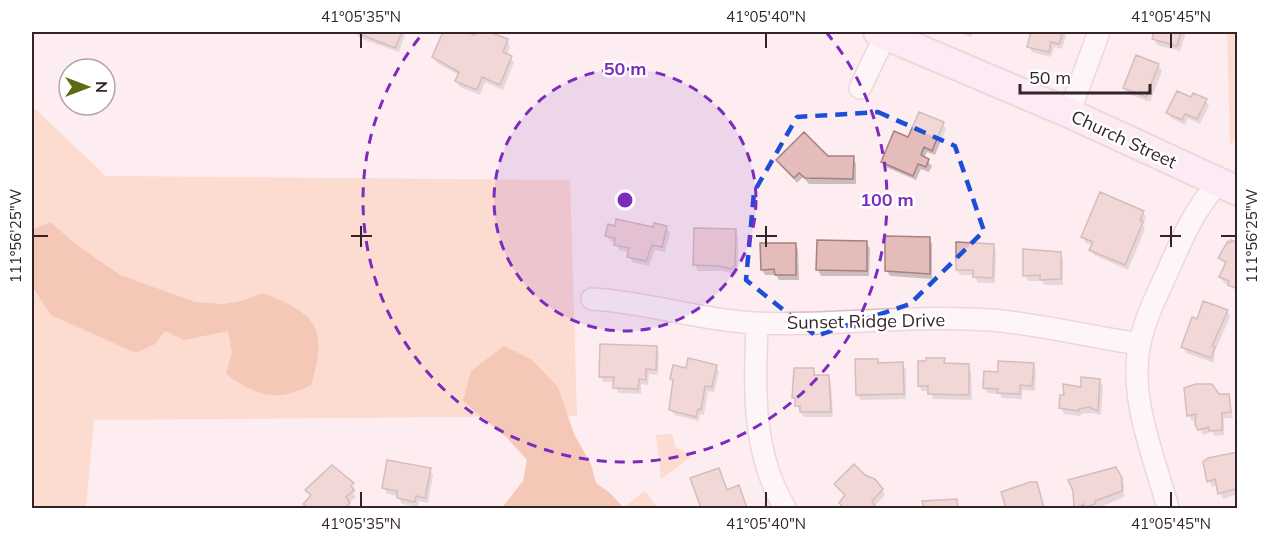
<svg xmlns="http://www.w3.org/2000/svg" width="1269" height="540" viewBox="0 0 1269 540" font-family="Mulish,sans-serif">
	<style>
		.green { fill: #fac5ab }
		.forest { fill: #ea9a72 }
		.shadow { fill: #0003 }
		.building { fill: #e4bcb9; stroke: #a6817f; stroke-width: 1.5 }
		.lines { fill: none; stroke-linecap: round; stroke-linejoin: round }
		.street-casing { stroke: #deb8c3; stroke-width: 24 }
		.secondary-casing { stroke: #deb8c3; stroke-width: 32 }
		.street { stroke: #fff; stroke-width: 21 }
		.secondary { stroke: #fbe6f8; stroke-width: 28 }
		.marked { fill: none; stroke: #1d4ed8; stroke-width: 4.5; stroke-dasharray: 12 8; stroke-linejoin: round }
		.ticks { fill: none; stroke: #332429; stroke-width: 2 }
		.ring { fill: none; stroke: #7b2cbf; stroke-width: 3; stroke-dasharray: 10 8 }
		.labels { text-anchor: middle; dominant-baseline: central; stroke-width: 5; stroke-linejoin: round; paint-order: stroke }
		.street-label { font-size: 18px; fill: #332429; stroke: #fff }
		.centre { fill: #7b2cbf; stroke: #fff; stroke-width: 3 }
		.ring-label { font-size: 18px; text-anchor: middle; font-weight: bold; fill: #7b2cbf; stroke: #fff; stroke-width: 5; stroke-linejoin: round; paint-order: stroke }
		.neatline { fill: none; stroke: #332429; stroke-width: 2 }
		.ticks-label { font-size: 15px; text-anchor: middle; fill: #332429 }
	</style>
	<rect width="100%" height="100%" fill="#fdedf1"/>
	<path class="green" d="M1227,32H1238L1237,136L1230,146Z
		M32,106L106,176L570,180L577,416L94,420L86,508H32Z
		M672,434L675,446L691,457L661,479L656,435Z
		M645,491L658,508H624V507Z"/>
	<path class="forest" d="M50,222L77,245L120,275L195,302L223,304L242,301L263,293C317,314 328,327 311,385C276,403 257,396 226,374L232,352L228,331L184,340L165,331L155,344L136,353L51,315L32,286V230Z
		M504,346L531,359L558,387L574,434L591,464L596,483L610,493L624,508H502L523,481L527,460L507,438L463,401L471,371Z"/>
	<path class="shadow" d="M356,32H406L399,52L359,38Z
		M444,32H463L475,37L477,32H485L507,40L510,46L507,55L514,62L503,90L485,82L480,95L460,87L456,81L459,75L437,63L434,57Z
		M958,32H974L971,37Z
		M1033,32H1067L1062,49L1054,47L1051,57L1032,52L1029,46Z
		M1156,32H1186L1180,51L1157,45L1154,39Z
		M1158,65L1162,71L1150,102L1128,94L1125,88Z
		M1192,99L1206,101L1209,106L1200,124L1188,118L1185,125L1171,118L1168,113Z
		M943,124L946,129L935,155L927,152L924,158L932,166L929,172L921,169L916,180L886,167L883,162L909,139Z
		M827,158H853L856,164V184H809L803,177L797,183L778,161Z
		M1143,212L1146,218L1143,225L1145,229L1128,270L1094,255L1091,250L1093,246L1086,243L1083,237Z
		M666,228L670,233L665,252L655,250L649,266L632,262L630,253L619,250L616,243L610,241L607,236Z
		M695,230H735L738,236V272L735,275L723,271H698L695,265Z
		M929,238L932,244V279L890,276L887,271Z
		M866,243L870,248L869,276H821L818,270Z
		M795,244L798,250L799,280H779L776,275H765L762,269Z
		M993,245L996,251L995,283H978L974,275H960L957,269Z
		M1238,247V291L1224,283L1221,277L1226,265L1220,258Z
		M1060,253L1063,259V285H1045L1042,281H1028L1025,275Z
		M1227,311L1230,317L1215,351L1214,363L1186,353L1183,347L1198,321Z
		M656,347L659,353L658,375L649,374L648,385L641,384V394L618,393L615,382H603L600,376Z
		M877,360L880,364H902L906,369V399L861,400L857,395Z
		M944,360L947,365L968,366L971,372L972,400L933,399L930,391H922L919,385Z
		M1033,364L1036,370L1035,391L1022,390V399L1002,398L1000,394L988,393L984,388L999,374Z
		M716,366L719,372L714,392L708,391L704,415L700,414L699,421L674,415L671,409L674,384L671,379L687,370Z
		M813,370L816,375L828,377L831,383L833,417H804L797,406L794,397Z
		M1099,380L1103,386L1101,415L1093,413L1081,414V416L1064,414L1061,408L1082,388Z
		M1218,395H1228L1233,418H1224V435L1214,436L1212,432L1203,435L1197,420L1192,421L1189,416Z
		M1238,454V494L1223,499L1218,485L1212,487L1209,481Z
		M332,467L356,490L353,493L356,497L349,503L352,508H307L304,505L311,497L307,490Z
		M430,469L433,475L428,503L419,501L418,507L402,504L398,496L387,494L384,488Z
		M1115,469L1124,485V497L1098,508H1076L1075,491Z
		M719,470L728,491L738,487L748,508H702L692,479Z
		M1036,484L1045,508H1008L1007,503Z
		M836,485L882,489L885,495L875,506L877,508H844L841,503L846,497Z
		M956,501L959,508H925L924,502Z"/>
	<path class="building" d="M354,32H402L395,48Z
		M443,32H467L474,35L476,32H489L508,39L503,52L512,56L500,85L482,77L477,90L455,81L459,72L432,57Z
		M1031,32H1063L1059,44L1051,42L1049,52L1027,47Z
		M1154,32H1181L1177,46L1152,39Z
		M1136,55L1159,64L1146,97L1123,88Z
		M1177,91L1191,97L1193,93L1207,99L1197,119L1185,114L1182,120L1166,113Z
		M919,112L944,122L932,151L924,147L921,155L929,159L926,167L918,164L913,176L881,162L894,131L908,137Z
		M804,132L828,156H854L853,179L805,178L799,173L794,178L776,160Z
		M1100,192L1144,211L1140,220L1143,222L1125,265L1089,250L1093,242L1081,237Z
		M616,219L653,227L654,223L667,226L662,247L652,245L646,261L627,257L629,248L614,245L615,238L605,236L608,224L615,226Z
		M694,228L736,229L735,265L731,269L718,266L693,265Z
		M885,236L930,237V274L885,271Z
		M817,240L867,241V271L816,270Z
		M1231,240L1238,243V289L1228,285L1229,281L1219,277L1226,262L1218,258L1228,241L1230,243Z
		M956,242L994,244L993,278L973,277V270H956Z
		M760,243H796V275H775L774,269L761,270Z
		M1023,249L1061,252V279L1040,280V275L1023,276Z
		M1203,301L1228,310L1212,346L1215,347L1211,358L1181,347L1192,317L1197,319Z
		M600,344L657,346L656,370L646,369V380L639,379L638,389L613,388L614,377H599Z
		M688,358L717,365L712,387L705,386L701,410L698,409L696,417L669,410L673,380L670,379L673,365L686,368Z
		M926,358H945L944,363L969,364V395L928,394V386H918V361H926Z
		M855,359H878V363L903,362L904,394L856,395Z
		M998,361L1034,363L1032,386L1020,385V394L997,393L998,389L983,388L984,371L998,372Z
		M794,368H814V375H829L831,412H800V406H795V398H792Z
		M1081,377L1100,379L1098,411L1089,407L1079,409V411L1059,408L1060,395H1064L1063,384L1081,387Z
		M1196,384H1212L1219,394H1229L1231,412L1222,413V430L1209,431V427L1198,430L1195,424L1196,414L1187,416L1184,388Z
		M1238,452V488L1218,494L1215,479L1207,482L1203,462L1208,458Z
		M387,460L431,468L425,498L416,496L415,502L397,498V491L382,488Z
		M854,464L865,475L875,479L883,489L872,501L876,508H844L839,503L845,495L834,484Z
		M332,465L354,483L351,486L354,490L346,497L350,503L345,508H309L303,504L311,495L305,490Z
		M1116,467L1122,478V491L1095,501V504L1084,507V504L1074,508L1073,491L1068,480Z
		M719,468L727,490L739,485L747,508H701L690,478Z
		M1030,482H1037L1044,508H1006L1001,492Z
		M957,499L958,508H924L922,501Z"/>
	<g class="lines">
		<g class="street-casing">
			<path id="street" d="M860,88L887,32
				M1069,113L1099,32
				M592,299C647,302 699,320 754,323C832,327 913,314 991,320C1041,324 1090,337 1140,344
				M757,323C755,388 751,450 785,508
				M1168,508C1154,456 1128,397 1140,343C1146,315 1159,291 1170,266C1185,232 1194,211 1218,183"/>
		</g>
		<g class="secondary-casing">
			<path id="secondary" d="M878,32L1069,113L1238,191"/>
		</g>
		<use href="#street" class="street"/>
		<use href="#secondary" class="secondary"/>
	</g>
	<path d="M0 0H1269V540H0ZM878,112L955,146L984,231L910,304L816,336L746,280L754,192L797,117Z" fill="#fdedf1" fill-opacity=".55" fill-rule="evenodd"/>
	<path class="marked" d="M878,112L955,146L984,231L910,304L816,336L746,280L754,192L797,117Z"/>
	<path class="ticks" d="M361,33V48M766,33V48M1171,33V48M361,226V247M766,226V247M1171,226V247M33,236H48M351,236H372M756,236H777M1160,236H1181M1221,236H1236M361,492V507M766,492V507M1171,492V507"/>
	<circle cx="625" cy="200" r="131" fill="#7b2cbf" fill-opacity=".12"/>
	<g class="ring">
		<circle cx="625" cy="200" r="131"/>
		<path d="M826 32A262 262 0 1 1 424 32"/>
	</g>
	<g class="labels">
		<g class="street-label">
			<text transform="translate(1124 139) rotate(25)">Church Street</text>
			<text transform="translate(866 321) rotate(-1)">Sunset Ridge Drive</text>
		</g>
	</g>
	<circle cx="625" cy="200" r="9" class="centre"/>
	<g class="ring-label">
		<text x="625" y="75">50 m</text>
		<text x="887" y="206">100 m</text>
	</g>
	<rect width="1269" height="540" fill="none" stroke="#ffffff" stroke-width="66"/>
	<g transform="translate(87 87) rotate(90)"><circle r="28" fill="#ffffff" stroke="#ada7a9" stroke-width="1.5"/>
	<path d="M0-4.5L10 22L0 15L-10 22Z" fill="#5b6c18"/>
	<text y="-9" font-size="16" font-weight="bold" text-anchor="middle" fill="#332429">N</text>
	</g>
	<path d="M1020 84v9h130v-9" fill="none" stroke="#332429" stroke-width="3"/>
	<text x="1029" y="84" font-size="18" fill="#332429" stroke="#ffffff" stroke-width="4.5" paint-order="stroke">50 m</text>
	<rect x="33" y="33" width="1203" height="474" class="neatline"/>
	<g class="ticks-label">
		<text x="361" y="22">41°05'35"N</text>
		<text x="766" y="22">41°05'40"N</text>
		<text x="1171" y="22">41°05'45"N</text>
		<text transform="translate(1252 236) rotate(-90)" y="5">111°56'25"W</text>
		<text transform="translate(16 236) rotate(-90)" y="5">111°56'25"W</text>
		<text x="361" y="529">41°05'35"N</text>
		<text x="766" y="529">41°05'40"N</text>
		<text x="1171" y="529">41°05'45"N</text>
	</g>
</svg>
